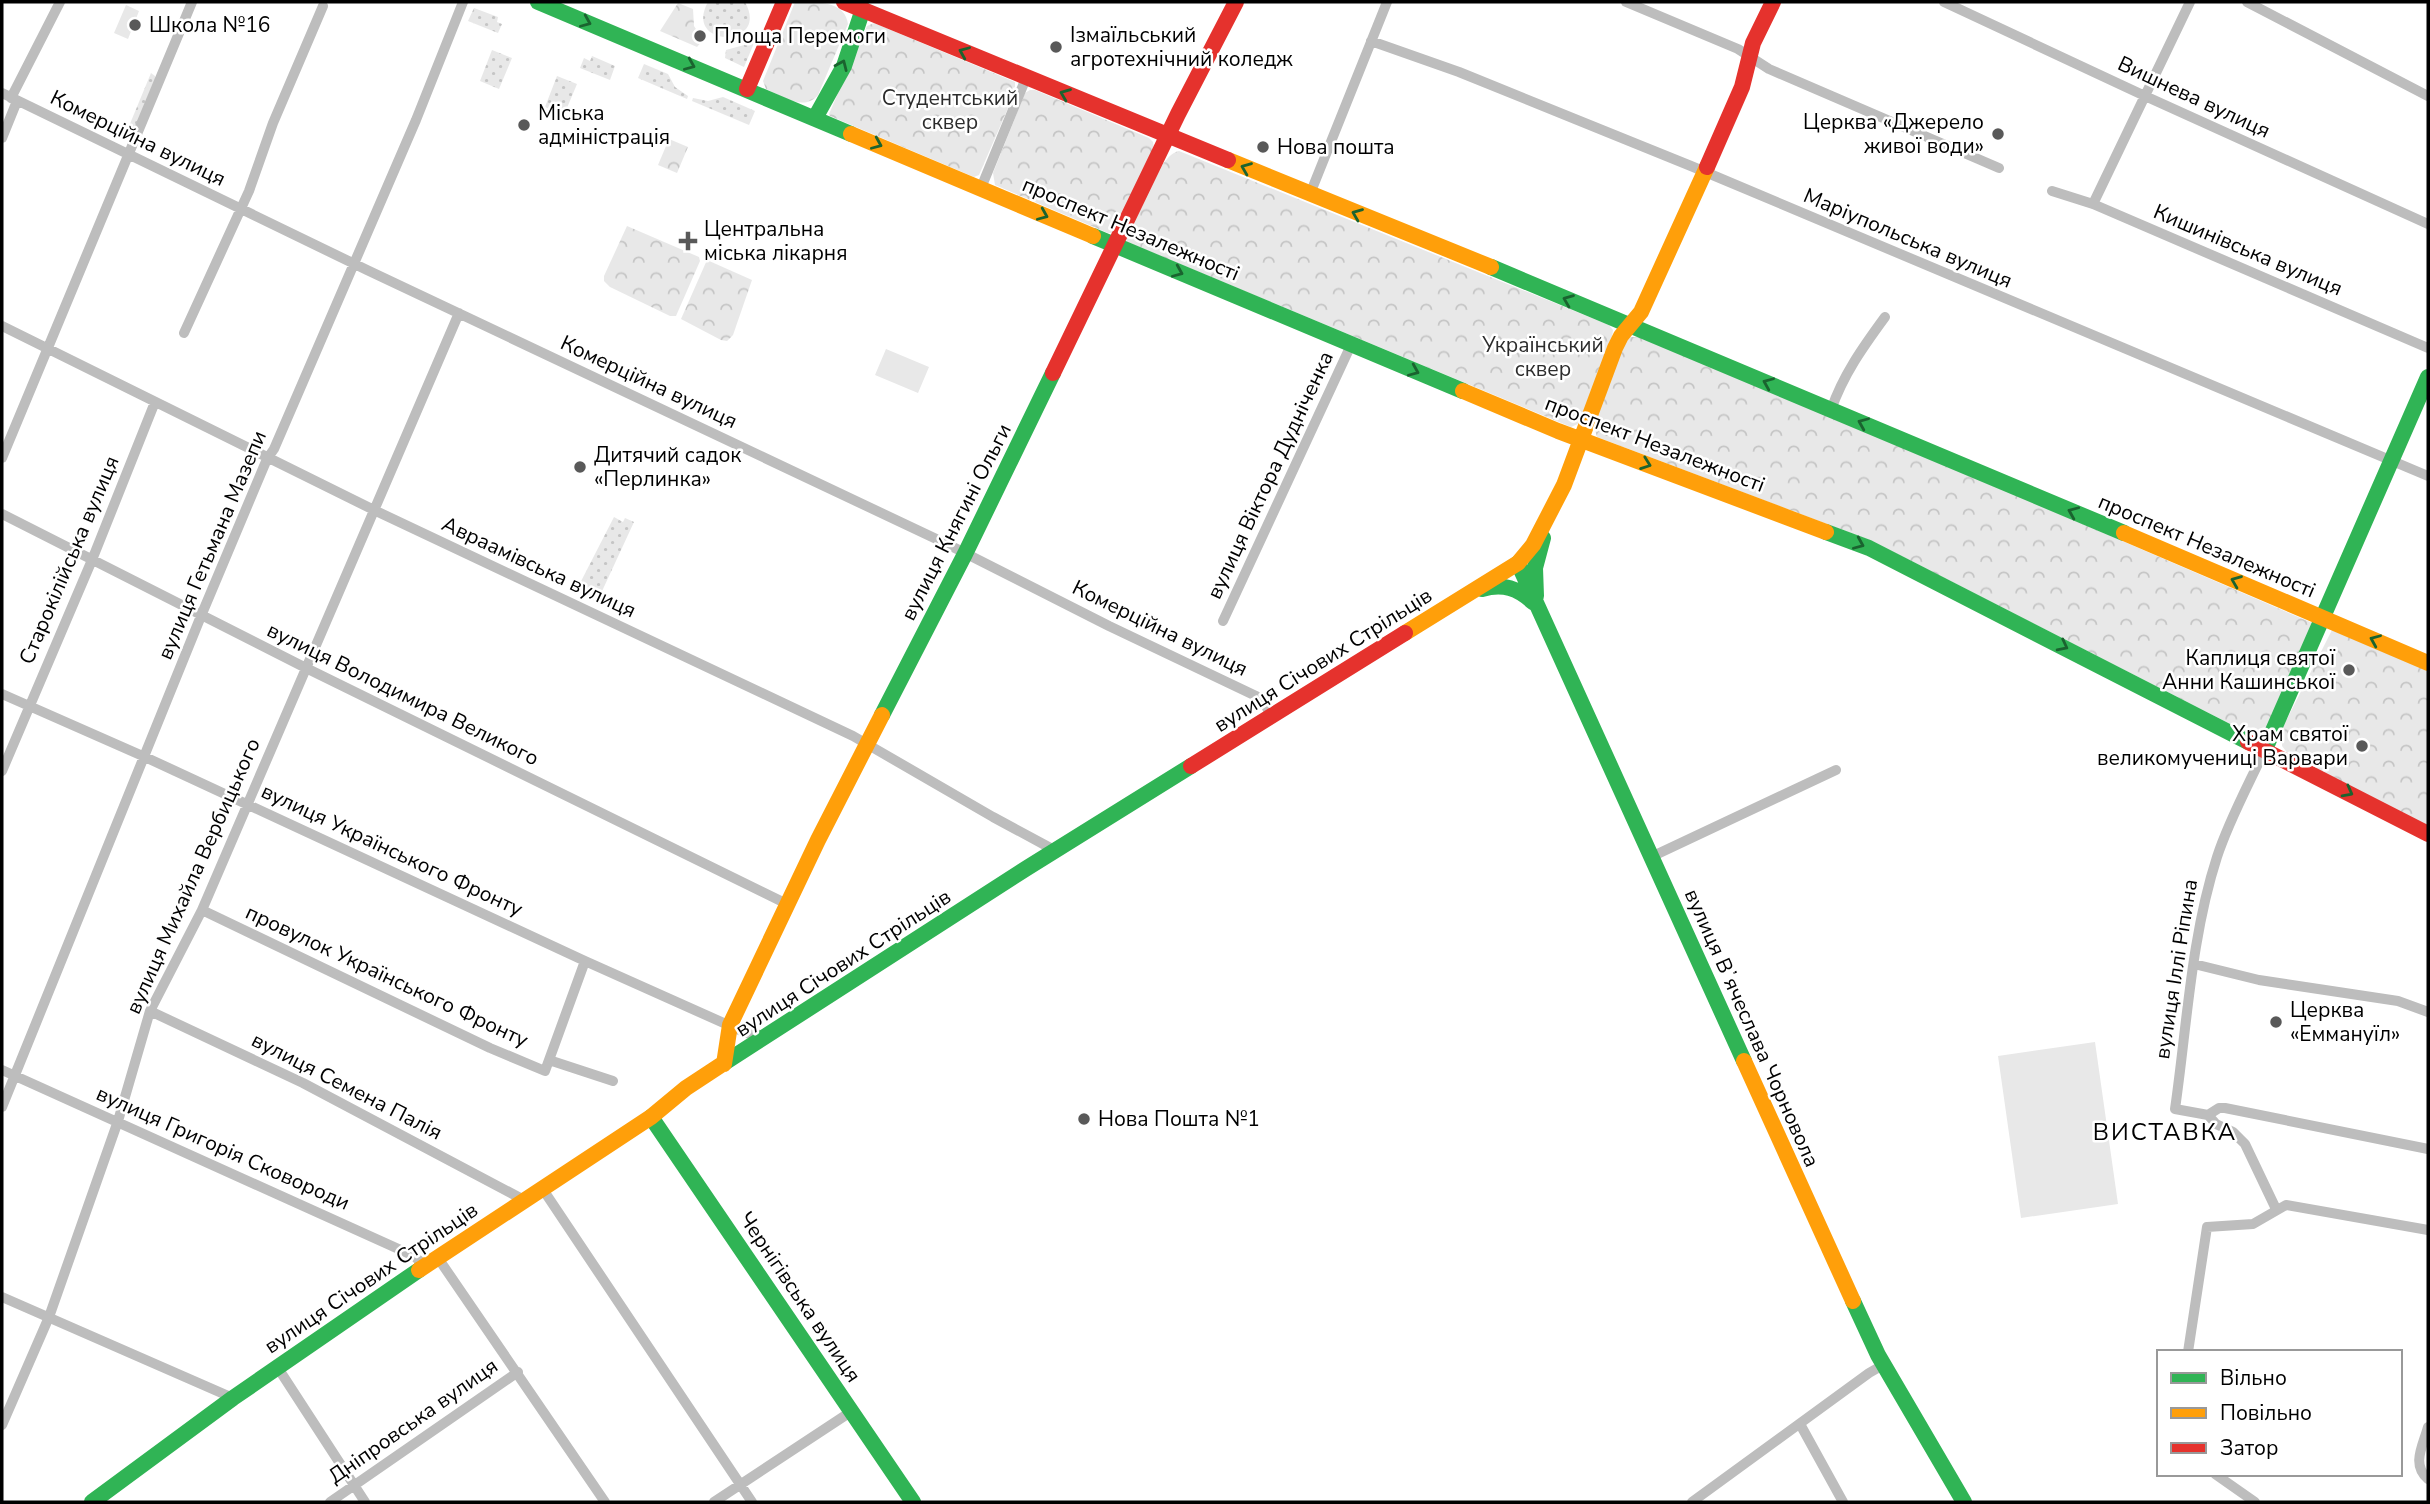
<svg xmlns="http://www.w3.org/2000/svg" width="2430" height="1504" viewBox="0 0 2430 1504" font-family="'Nunito Sans',sans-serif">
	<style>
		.grass { fill: url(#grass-dots) }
		.park { fill: url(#park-crowns) }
		.pitch { fill: #e8e8e8 }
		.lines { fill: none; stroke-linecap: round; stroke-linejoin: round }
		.street { stroke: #bdbdbd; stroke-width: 10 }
		.fast { stroke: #30b455; stroke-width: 16 }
		.slow { stroke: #ff9f0a; stroke-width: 16 }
		.jam { stroke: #e5322d; stroke-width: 16 }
		.oneway { stroke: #1a632f }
		.poi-dot { fill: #595959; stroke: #fff; stroke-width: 2.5 }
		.labels { text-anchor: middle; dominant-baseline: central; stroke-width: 5; stroke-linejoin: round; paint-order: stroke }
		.poi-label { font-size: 21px; fill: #000; stroke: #fff; text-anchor: start }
		.street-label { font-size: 21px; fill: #000; stroke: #fff }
		.park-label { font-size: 21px; fill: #2c2c2c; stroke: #fff }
		.quarter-label { font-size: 24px; letter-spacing: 2px; fill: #000; stroke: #fff }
	</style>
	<defs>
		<pattern id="grass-dots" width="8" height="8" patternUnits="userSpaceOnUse" patternTransform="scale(1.75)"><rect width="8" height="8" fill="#e8e8e8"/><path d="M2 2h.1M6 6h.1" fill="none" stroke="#c5c5c5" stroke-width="1.8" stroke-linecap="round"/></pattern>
		<pattern id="park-crowns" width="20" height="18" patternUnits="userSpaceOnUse" patternTransform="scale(1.75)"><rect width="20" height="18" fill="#e8e8e8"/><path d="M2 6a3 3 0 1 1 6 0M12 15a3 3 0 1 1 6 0" fill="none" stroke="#c5c5c5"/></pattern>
	</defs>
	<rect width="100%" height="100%" fill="#fff"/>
	<path class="grass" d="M708,2H745C771,49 682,48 708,2Z
		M474,8L498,17L497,22L502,24L498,33L468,21Z
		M755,35L757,36L744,67L725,58L726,50L744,45Z
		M492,50L512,58L499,89L480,81Z
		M592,56L615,66L610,80L580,68L584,58L590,61Z
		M644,64L668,74L675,87L688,96L687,99L638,78Z
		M151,73L155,76V79L133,133L127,131Z
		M557,76L577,84L564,115L545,107Z
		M723,97L755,111L749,125L692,101L693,98L708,101Z
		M614,517L623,522L625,518L634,522L597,602L576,591Z"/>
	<path class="park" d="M795,2C815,2 845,0 848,24L818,95C804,112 782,96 766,89L763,81Z
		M678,3L693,9L694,26L703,40L697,47L660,31Z
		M874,23L1015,82V92L979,175L974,177L830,116L829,114L867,26Z
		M1030,90H1035L1149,138L1153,142L1154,149L1112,233H1108L995,185L993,173L1025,93Z
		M669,139L688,147L677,173L658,165Z
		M1179,151L1609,325L1613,330L1612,337L1580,423L1571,427L1127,242L1126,239C1135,219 1158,155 1179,151Z
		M627,226L699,257L700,261L676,316H670L610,287L604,281V276Z
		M707,260L752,280L733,335L727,341L721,340L681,319Z
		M1630,337H1639L1976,478L2310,622L2312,623L2265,731L2258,734L2246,732L1872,541L1597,437L1594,426L1624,342Z
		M2332,630L2428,668V827L2289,755L2282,746V729Z"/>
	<path class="pitch" d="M126,5L139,11L128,39L114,33Z
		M886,349L929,367L918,393L875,375Z
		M2095,1042L2118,1204L2021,1218L1998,1056Z"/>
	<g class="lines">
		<path class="street" d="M1626,2L1738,49L1769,69L1999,168
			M1944,2L2145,96L2428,224
			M2247,2L2428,96
			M1371,41L1459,72L1691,166L2428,476
			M2,93L367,270L949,545L1109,626L1256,696L1265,704L1271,716
			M11,98L60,2
			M2,138L17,101
			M981,188L1026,78
			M2052,191L2093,204L2428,348
			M1310,194L1387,2
			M2093,204L2190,2
			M2,326L376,511L853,736L993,817L1056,851
			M184,333L249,191L273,123L323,6
			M1831,410C1843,375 1863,347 1885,317
			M2,458L192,2
			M2,514L306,668L789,905
			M1223,621L1351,345
			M2,694L145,757L585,961L746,1033L768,1036
			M2265,749C2249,784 2229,820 2217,857C2191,937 2187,1026 2175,1109L2208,1115L2219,1108H2225L2428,1149
			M2,771L92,560L155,402
			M1651,857L1836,770
			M202,910L490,1048L545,1071L585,961
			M2194,964L2259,980L2398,1001L2428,1012
			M150,1011L303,1083L524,1200
			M549,1060L613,1081
			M2,1070L414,1256L425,1266
			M2,1107L201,616L267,459L274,449L416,120L463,2
			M2208,1115L2216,1124L2233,1132L2245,1144L2276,1209
			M542,1188L752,1502
			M438,1258L605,1502
			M2,1297L233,1398
			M2188,1352L2207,1227L2253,1224L2286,1205L2428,1230
			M278,1368L365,1502
			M1800,1424L1843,1502
			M2,1425L49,1317L118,1121L150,1011L202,910L459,313
			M2428,1427C2423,1446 2411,1464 2428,1479
			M2215,1474L2255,1502
			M330,1502L518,1372
			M714,1502L852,1411
			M1692,1502L1869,1373L1883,1365"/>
		<path class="fast" d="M538,2L851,134
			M815,118L844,66L863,9
			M1093,236L1463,391
			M1491,267L2124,533
			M1826,532L1869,548L2248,742
			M1518,563L1744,1061
			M1482,589C1503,583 1518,588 1534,603
			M1536,596L1535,568L1543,538
			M882,715L965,554L1053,373
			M2265,749L2428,377
			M724,1063L1027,868L1191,766
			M651,1117L913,1502
			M1853,1301L1878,1355L1964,1502
			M92,1502L233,1398L419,1270"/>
		<path class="slow" d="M851,134L1093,236
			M1228,160L1491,267
			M1463,391L1558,431L1826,532
			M2124,533L2428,663
			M1405,633L1518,563L1533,545L1564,485L1615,348L1621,336L1641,312L1707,167
			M1744,1061L1853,1301
			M724,1064L730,1025L818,840L882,715
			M419,1270L651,1117L686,1088L724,1063"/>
		<path class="jam" d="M844,2L1228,160
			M747,89L784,2
			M1707,167L1742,87L1753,43L1773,2
			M1053,373L1178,114L1236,2
			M2248,742L2428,834
			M1191,766L1405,633"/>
	</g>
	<defs><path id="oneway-chevron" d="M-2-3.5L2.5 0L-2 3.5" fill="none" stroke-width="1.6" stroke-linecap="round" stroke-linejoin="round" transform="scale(1.75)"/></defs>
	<g class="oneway">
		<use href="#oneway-chevron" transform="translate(586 22) rotate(23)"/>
		<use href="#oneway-chevron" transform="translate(964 52) rotate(-157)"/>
		<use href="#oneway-chevron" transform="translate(690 65) rotate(23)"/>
		<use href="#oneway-chevron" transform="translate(842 65) rotate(-66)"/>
		<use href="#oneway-chevron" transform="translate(1065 94) rotate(-158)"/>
		<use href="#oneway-chevron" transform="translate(877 144) rotate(23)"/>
		<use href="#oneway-chevron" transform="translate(1246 168) rotate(-158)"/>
		<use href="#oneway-chevron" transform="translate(1357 214) rotate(-158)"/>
		<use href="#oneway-chevron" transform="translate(1043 215) rotate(23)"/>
		<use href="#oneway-chevron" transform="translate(1178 272) rotate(23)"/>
		<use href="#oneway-chevron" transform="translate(1568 300) rotate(-158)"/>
		<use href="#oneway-chevron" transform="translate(1414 371) rotate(23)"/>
		<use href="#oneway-chevron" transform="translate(1768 383) rotate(-157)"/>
		<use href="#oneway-chevron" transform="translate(1863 423) rotate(-157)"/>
		<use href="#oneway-chevron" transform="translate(1646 464) rotate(20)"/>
		<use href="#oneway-chevron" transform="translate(2073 512) rotate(-157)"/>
		<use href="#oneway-chevron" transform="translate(1859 544) rotate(23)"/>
		<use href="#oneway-chevron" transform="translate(2236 581) rotate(-158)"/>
		<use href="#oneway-chevron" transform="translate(2375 640) rotate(-157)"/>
		<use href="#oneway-chevron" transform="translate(2063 646) rotate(27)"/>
		<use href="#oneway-chevron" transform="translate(2348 792) rotate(28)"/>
	</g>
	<g class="poi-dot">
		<circle cx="135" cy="25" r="7"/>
		<circle cx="700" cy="36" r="7"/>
		<circle cx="1056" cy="47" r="7"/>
		<circle cx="524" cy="125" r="7"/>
		<circle cx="1998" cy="134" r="7"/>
		<circle cx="1263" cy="147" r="7"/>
		<path d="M684.5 230.5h7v7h7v7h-7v7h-7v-7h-7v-7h7z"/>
		<circle cx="580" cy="467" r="7"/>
		<circle cx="2349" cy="670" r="7"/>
		<circle cx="2362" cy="746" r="7"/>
		<circle cx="2276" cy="1022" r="7"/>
		<circle cx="1084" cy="1119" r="7"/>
	</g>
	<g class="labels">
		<g class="poi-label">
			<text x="149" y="25">Школа №16</text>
			<text x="1070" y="35">Ізмаїльський<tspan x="1070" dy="24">агротехнічний коледж</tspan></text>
			<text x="714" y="36">Площа Перемоги</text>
			<text x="538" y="113">Міська<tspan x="538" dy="24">адміністрація</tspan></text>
			<text x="1984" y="122" text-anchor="end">Церква «Джерело<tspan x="1984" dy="24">живої води»</tspan></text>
			<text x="1277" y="147">Нова пошта</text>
			<text x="704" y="229">Центральна<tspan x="704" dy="24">міська лікарня</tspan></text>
			<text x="594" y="455">Дитячий садок<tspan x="594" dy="24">«Перлинка»</tspan></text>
			<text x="2335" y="658" text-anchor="end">Каплиця cвятої<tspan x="2335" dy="24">Анни Кашинської</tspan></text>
			<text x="2348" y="734" text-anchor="end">Храм святої<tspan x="2348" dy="24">великомучениці Варвари</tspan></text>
			<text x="2290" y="1010">Церква<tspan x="2290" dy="24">«Еммануїл»</tspan></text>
			<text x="1098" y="1119">Нова Пошта №1</text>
		</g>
		<g class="street-label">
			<text transform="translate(2194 97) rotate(25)">Вишнева вулиця</text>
			<text transform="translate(138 138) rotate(26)">Комерційна вулиця</text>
			<text transform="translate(1131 229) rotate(23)">проспект Незалежності</text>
			<text transform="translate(1908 238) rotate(23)">Маріупольська вулиця</text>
			<text transform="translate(2248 250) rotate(23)">Кишинівська вулиця</text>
			<text transform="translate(649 382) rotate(25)">Комерційна вулиця</text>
			<text transform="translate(1655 444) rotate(21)">проспект Незалежності</text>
			<text transform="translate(1270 475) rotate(-65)">вулиця Віктора Дудніченка</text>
			<text transform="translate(956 522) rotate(-63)">вулиця Княгині Ольги</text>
			<text transform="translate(212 545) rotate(-67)">вулиця Гетьмана Мазепи</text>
			<text transform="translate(2207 546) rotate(23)">проспект Незалежності</text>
			<text transform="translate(69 560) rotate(-67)">Старокілійська вулиця</text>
			<text transform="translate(539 567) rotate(25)">Авраамівська вулиця</text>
			<text transform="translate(1160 628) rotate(26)">Комерційна вулиця</text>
			<text transform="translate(1323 660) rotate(-32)">вулиця Січових Стрільців</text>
			<text transform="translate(403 694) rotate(26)">вулиця Володимира Великого</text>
			<text transform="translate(392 850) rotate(25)">вулиця Українського Фронту</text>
			<text transform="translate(193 876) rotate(-66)">вулиця Михайла Вербицького</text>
			<text transform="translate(843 963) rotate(-33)">вулиця Січових Стрільців</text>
			<text transform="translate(2176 969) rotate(-81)">вулиця Іллі Ріпина</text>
			<text transform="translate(387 976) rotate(25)">провулок Українського Фронту</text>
			<text transform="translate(1752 1028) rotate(66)">вулиця Вʼячеслава Чорновола</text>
			<text transform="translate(347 1086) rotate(27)">вулиця Семена Палія</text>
			<text transform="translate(223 1148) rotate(24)">вулиця Григорія Сковороди</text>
			<text transform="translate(371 1278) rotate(-34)">вулиця Січових Стрільців</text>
			<text transform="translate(800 1297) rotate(56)">Чернігівська вулиця</text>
			<text transform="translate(413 1421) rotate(-35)">Дніпровська вулиця</text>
		</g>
		<g class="park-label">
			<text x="950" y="98">Студентський<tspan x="950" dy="24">сквер</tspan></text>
			<text x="1543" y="345">Український<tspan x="1543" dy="24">сквер</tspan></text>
		</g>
		<g class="quarter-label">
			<text x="2165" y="1132">ВИСТАВКА</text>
		</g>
	</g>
	<rect width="2430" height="1504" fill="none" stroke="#000000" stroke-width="7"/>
	<rect x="2157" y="1350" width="245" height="126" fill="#ffffff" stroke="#999999" stroke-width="2"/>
	<rect x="2171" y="1373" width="35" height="10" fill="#30b455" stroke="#999999" stroke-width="2"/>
	<text x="2220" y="1385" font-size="21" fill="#000000">Вільно</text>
	<rect x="2171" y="1408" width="35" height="10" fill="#ff9f0a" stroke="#999999" stroke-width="2"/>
	<text x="2220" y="1420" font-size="21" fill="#000000">Повільно</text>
	<rect x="2171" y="1443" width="35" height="10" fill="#e5322d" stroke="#999999" stroke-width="2"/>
	<text x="2220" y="1455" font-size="21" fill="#000000">Затор</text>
</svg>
